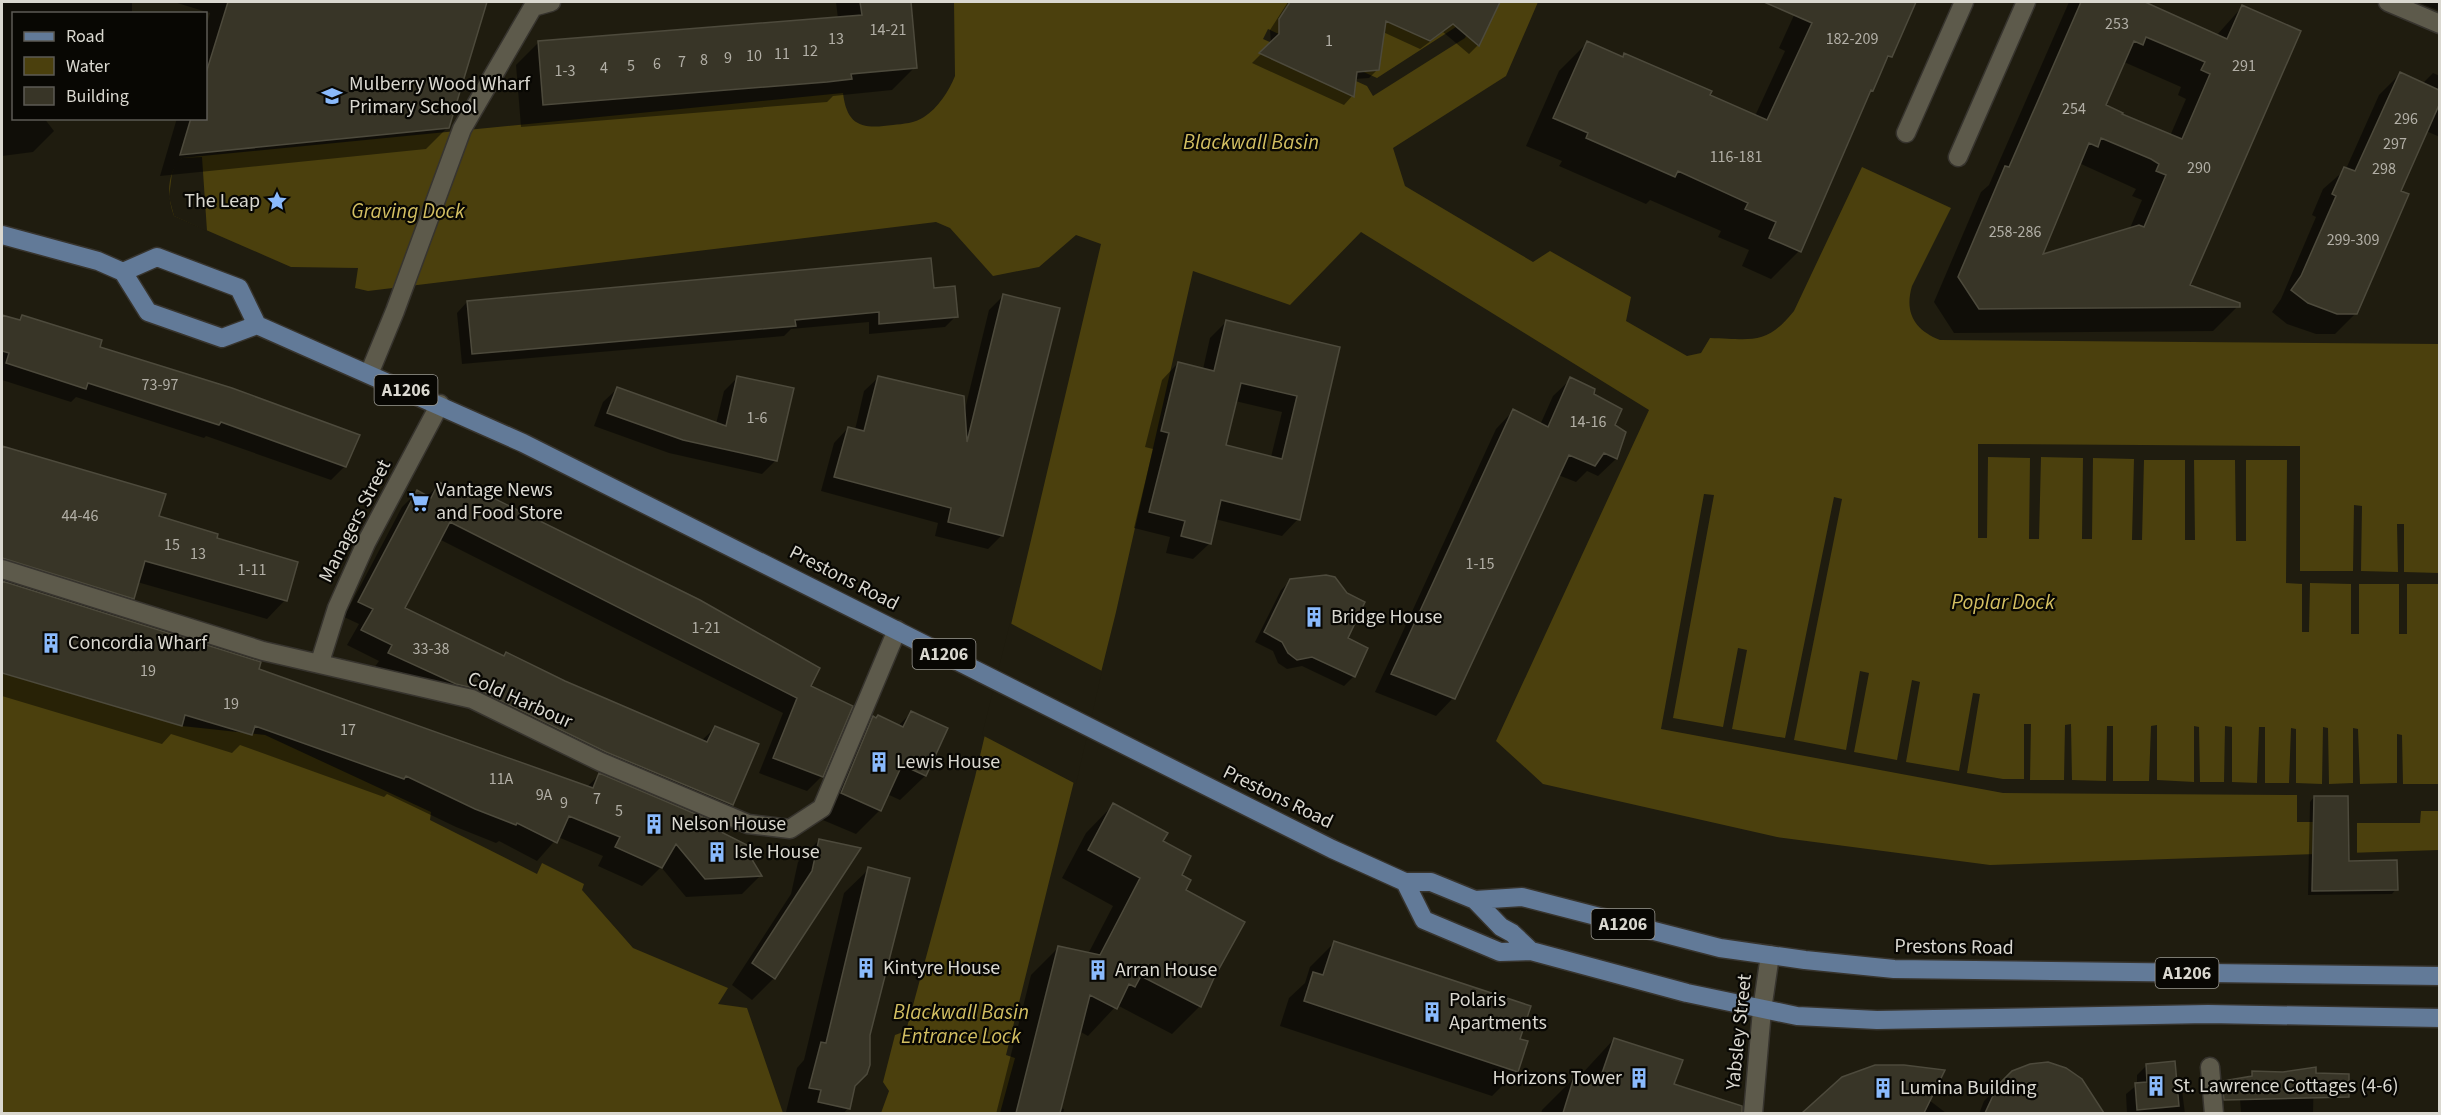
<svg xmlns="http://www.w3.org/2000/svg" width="2441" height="1115" viewBox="0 0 2441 1115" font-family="'Source Sans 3',sans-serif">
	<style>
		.water { fill: #4b400d }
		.pier { fill: #1f1c0f }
		.shadow { fill: #0007; fill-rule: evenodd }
		.building { fill: #383527; stroke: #4d4a3c; stroke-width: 1.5; fill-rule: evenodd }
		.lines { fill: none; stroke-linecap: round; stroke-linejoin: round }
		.minor-casing { stroke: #37342e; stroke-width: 21 }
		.major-casing { stroke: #37342e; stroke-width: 21 }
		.minor { stroke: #5d5a4b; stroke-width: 18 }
		.major { stroke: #627a98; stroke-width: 18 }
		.labels { text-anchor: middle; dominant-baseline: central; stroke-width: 4.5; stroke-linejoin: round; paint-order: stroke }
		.number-label { font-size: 16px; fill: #b2afa6 }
		.shield { fill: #080703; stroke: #9b9992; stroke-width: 1.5 }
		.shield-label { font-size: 18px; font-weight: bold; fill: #dad8d0 }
		.poi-label { font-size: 20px; fill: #dad8d0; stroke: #080703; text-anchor: start }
		.street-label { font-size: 20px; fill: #dad8d0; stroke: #080703 }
		.water-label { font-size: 21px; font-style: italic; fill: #d3bf62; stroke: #080703 }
	</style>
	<rect width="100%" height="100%" fill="#1f1c0f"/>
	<path class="water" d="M954,2H1538L1506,76L1393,148L1405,186L1533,262L1550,251L1631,297L1626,321L1687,356L1701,353L1710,338C1751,339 1766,346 1794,311L1862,167L1951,208L1912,286C1904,313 1915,330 1940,340L2439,344V850L1990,865L1777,837L1543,784L1496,741L1649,410L1361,232L1290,305L1193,271L1116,612L1006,1055L1015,1058L1000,1113H881L889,1091L883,1082L895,1035L906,1031L975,777L1101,244L1076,235L1039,267L993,276L950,228L936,222L368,291L355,288L358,268L291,267L174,216C167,197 166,173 182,158L843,93C847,127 863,129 893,125C903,124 915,123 924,117C938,108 949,91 955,76Z
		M2,673L182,726L265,735L431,812L430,820L537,874L542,863L584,884L582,890L633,948L728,988L718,1004L747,1008L783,1113H2Z"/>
	<path class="pier" d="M1407,2H1438L1464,13L1470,2H1481L1465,38L1373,96L1367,86L1263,39L1268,29L1377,78L1459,25Z
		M202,157L207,231L174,216L169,197L172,173L176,163L182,158Z
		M1978,444L2300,446V571H2353L2354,505L2362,506L2361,571L2398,572L2397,524H2404V572L2439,573V584H2407V634H2399V584H2359V634H2351V584L2310,583L2309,632H2302V584L2286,583L2287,460H2246V541H2236L2235,460H2194L2195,540H2185V460H2144L2142,540H2132L2134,459L2093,458L2092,539H2082L2083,458L2041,457L2039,539H2029L2030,458L1988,457L1987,538H1978Z
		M1704,494L1714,495L1673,718L1723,727L1738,648L1747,650L1732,729L1785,738L1834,497L1842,499L1794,740L1846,750L1860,671L1869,673L1854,752L1897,760L1912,680L1920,682L1906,762L1959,771L1973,693L1980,694L1967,773L2003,779H2024V724H2031L2030,780H2064L2065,725L2071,724L2072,780L2106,781L2107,726H2113V781H2149L2151,726L2157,725V780L2194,782V726L2199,727L2200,782H2224L2225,726L2232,727V782L2257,783L2259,727H2265V783H2289L2291,728L2296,729V783L2322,784L2323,727L2328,728L2329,784L2353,783V728L2358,729L2360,784L2397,783V734L2402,735L2403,784H2439L2440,811H2421L2420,823H2357V856H2349L2348,822H2297V795L2003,793L1661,729Z
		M1010,623L1102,671L1076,784L982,735Z"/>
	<path class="shadow" d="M2,2H132V14H14V118H44L54,131L33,152L2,156Z
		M174,2H486L448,127L426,149L160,176L177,118H206V28L210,13Z
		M836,2H909L915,67L892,90L833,96L827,102L521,127L516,65L539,42L838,19Z
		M1288,2H1498L1478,45L1469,54L1443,32L1420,49L1383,32L1378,69L1369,78L1355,79L1352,96L1344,105L1252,63L1271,44L1270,30Z
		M1800,2H1915L1890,56L1882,65L1871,90L1867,94L1799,251L1771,279L1742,266L1749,250L1718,237L1721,231L1650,200L1646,204L1559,166L1562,161L1526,146L1559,71L1587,43L1622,58L1625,55L1755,116L1785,51L1779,48Z
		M2069,2H2149L2148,4L2216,36L2242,7L2188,286L2238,306L2213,331L1954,333L1934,302L1981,192L1989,185ZM2124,62L2181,87L2178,95L2186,99L2170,136L2104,106ZM2079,163L2136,189L2132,196L2142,200L2130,228L2041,257Z
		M2418,2H2440V11Z
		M2433,73L2440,76V137L2426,131L2399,192L2356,313L2335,334H2316L2287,324L2272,312L2281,299L2316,217L2312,215L2323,189L2346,169L2379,95L2400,74L2422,84Z
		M932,290L956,316L945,327L869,334V322L791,329L784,336L462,364L457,313L467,302Z
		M1003,296L1002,535L988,549L935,536L938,523L821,491L834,443L848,428L855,430L864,391L879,377L964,413L989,310Z
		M2,316L17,321L22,316L98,348L345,466L331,480L206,436L204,438L76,397L71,402L2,380Z
		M1227,321L1339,348L1298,519L1282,536L1215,519L1210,543L1193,559L1166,553L1170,537L1134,528L1153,449L1145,447L1162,380L1178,363L1203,369L1210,338ZM1235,401L1282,412L1271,457L1224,447Z
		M738,377L776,460L762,474L669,453L594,426L603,402L617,389L716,424L724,391Z
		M1571,379L1592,395L1613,426L1624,432L1616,459L1598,476L1587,471L1576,482L1558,475L1453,698L1436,716L1375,692L1496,429L1513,411L1540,425L1553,396Z
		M2,447L164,495L157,517L215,539L285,600L267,619L137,582L133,598L113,617L587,787L599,775L720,833L750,858L760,876L742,894L686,897L661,867L642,886L598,866L603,856L558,837L537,861L499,841L496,843L456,827L387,794L384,797L240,745L232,753L171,734L162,744L2,696Z
		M440,484L466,497L474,490L809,687L822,776L807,791L759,773L783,713L439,539L403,608L504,657L701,741L715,728L757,744L732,805L716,820L461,703L374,668L379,661L347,645L359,624L344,617L402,507L417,492L426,497Z
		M1291,580L1346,638L1354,676L1344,686L1302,666L1287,669L1278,663L1273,651L1255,642L1281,590Z
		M911,713L946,729L925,776L900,800L887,794L880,810L856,834L818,818L849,743L873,718L898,726Z
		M2314,797L2347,862L2396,889L2392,894L2308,895L2310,802Z
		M1113,805L1161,842L1180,876L1213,977L1200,1006L1172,1034L1117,1005L1088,1036L1079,1031L1060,1108L1064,1109L1063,1114H996L1031,975L1059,947L1088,954L1113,906L1062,878L1086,833Z
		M819,840L858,849L774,978L752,1000L732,985L791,894L798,862Z
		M869,869L854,1085L848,1108L843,1114L786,1112L797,1068L804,1060L844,893Z
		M1334,943L1518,1040L1517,1071L1492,1096L1280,1026L1289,998L1305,983L1310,967Z
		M1614,1039L1673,1085L1700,1094L1694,1114H1541L1542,1110L1576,1076L1579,1077Z
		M2146,1066L2176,1091L2182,1090L2185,1114H2127L2126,1094L2137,1085V1075Z
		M2314,1069L2313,1114L2241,1112L2239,1086L2253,1072L2283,1073Z
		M2013,1073L2096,1104L2095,1114H1979L1984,1101Z
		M1929,1100L1946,1113L1805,1114L1818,1101Z"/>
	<path class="building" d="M228,2H487L449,128L180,155L191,118H206V73Z
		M860,2H911L917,68L851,74L852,79L827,82L543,105L538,41L862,15Z
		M1290,2H1500L1479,46L1453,24L1430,41L1386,21L1379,70L1357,72L1354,97L1259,53L1279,34V19Z
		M1764,2H1916L1892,57L1888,56L1873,91L1871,90L1801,252L1769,238L1776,222L1745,209L1748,203L1678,171L1675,177L1586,138L1588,133L1553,118L1587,41L1623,57L1624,53L1712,91L1710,95L1767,120L1812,23Z
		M2081,2H2145L2227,39L2242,5L2301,31L2190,285L2240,303V307L1979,309L1958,277L2005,166L2009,167ZM2146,37L2205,62L2201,70L2210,74L2182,139L2122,114L2123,113L2106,105L2134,41L2143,45ZM2101,138L2151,159L2159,164L2156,171L2166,175L2144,227L2139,225L2043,254L2089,143L2098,147Z
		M2400,72L2439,90V105L2401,191L2409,194L2357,314H2337L2308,303L2291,290L2301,276L2336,196L2332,194L2344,167L2355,171Z
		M931,258L934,288L955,286L958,317L879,324V312L795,320L796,326L472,354L467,301Z
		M1003,294L1060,308L1003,536L948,522L951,508L834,477L848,427L864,431L878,376L964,396L967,442Z
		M2,315L20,320L22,315L102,340L100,347L232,388L360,435L346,467L221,422L219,425L88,383L86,389L6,363L9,353L2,351Z
		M1226,320L1340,347L1300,520L1221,500L1211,544L1181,536L1185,521L1149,512L1169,433L1161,431L1178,362L1214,371ZM1241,383L1297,396L1282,459L1226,445Z
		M737,376L794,388L777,461L683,440L607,413L617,387L726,426Z
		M1570,377L1595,389L1594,394L1622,409L1615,425L1626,432L1617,459L1604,453L1595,466L1569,455L1455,699L1391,674L1513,409L1548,427Z
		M2,446L166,494L159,516L218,534L217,538L298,562L287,601L145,561L134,599L2,558Z
		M439,482L469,497L473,488L700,600L820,668L811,686L853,706L823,777L773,758L797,698L450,522L405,608L504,656L506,652L565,681L707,742L715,726L759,744L733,805L606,752L477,689L456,684L388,653L392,645L361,630L373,609L358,602L417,490L431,498Z
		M1326,575L1335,577L1347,593L1365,602L1348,638L1368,648L1355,677L1312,657L1297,660L1288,653L1282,642L1264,632L1290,579Z
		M2,581L261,662L259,669L593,788L599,773L724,826L721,832L755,849L751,858L762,876L705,879L676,844L662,868L615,847L620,837L569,816L557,843L517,823L516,825L475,809L406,776L404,779L255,726L252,735L185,715L182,726L2,673Z
		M911,711L948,728L926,776L902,765L881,811L841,793L873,716L876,718L878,715L903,727Z
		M2314,796H2348L2349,861L2397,860L2398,890L2312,891Z
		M1113,803L1168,833L1163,841L1191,856L1182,875L1191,880L1186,890L1245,922L1214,978L1201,1007L1141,976L1135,987L1129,984L1117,1009L1090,995L1060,1113H1016L1058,946L1100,955L1140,878L1088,850Z
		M819,839L861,848L775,979L752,963L812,871Z
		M868,867L910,878L870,1035V1065L867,1074L855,1086L850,1109L818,1102L821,1090L809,1088L821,1042L826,1043Z
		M1334,941L1531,1006L1520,1039L1528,1041L1518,1072L1304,1001L1313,972L1323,975Z
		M1614,1038L1683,1060L1674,1084L1742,1106V1113H1563L1575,1074L1599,1082Z
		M2175,1061L2179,1106L2137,1110L2135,1083L2147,1082L2146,1064Z
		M2048,1062L2066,1068L2082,1079L2104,1113H1985L1998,1085L2012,1071L2030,1064Z
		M1875,1065H1904L1945,1070L1924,1113H1802L1842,1077Z
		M2316,1067V1073L2349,1074V1097L2224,1100L2222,1081L2252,1076V1071L2283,1072Z"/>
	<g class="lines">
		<g class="minor-casing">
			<path id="minor" d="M2388,2L2440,24
				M1906,133L1964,2
				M1958,157L2026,2
				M369,374L395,311L462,129L533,7L551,2
				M2,569L263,651L472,699L601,762L748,824L790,829L822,808L897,630
				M320,662L337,608L366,543L440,404
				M2210,1067L2214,1114
				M1753,1114L1762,1010L1770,955"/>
		</g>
		<g class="major-casing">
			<path id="major" d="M2,235L98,261L123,272L148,312L222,338L257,325
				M123,272L157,257L239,288L257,325L523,443L1332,849L1405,882H1431L1475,900L1501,927L1512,933L1531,951
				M1405,882L1424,920L1500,952L1531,951L1687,993L1797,1016L1877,1020L2208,1014L2440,1018
				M1475,900L1522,897L1720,948L1805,960L1894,969L2440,976"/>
		</g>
		<use href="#minor" class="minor"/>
		<use href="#major" class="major"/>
	</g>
	<defs>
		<g id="school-bare" transform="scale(1.62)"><path d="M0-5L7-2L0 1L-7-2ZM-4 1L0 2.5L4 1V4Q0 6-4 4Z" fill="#8abafc" stroke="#080703" stroke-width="2.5" paint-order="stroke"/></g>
		<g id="sight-bare" transform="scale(1.62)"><path d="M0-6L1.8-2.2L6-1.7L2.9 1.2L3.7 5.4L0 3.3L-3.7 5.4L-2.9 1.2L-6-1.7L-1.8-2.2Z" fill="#8abafc" stroke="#080703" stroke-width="2.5" paint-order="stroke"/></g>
		<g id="supermarket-bare" transform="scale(1.62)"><path d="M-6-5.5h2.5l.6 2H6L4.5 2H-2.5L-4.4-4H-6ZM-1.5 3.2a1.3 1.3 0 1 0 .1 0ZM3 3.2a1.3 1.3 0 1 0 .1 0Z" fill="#8abafc" stroke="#080703" stroke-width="2.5" paint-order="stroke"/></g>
		<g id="building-bare" transform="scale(1.62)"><path d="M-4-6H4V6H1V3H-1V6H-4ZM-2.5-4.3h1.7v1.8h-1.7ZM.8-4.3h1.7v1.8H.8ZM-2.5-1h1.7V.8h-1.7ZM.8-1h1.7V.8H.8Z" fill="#8abafc" stroke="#080703" stroke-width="2.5" paint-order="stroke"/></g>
	</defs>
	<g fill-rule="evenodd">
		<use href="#school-bare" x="332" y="96"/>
		<use href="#sight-bare" x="277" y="201"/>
		<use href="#supermarket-bare" x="419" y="502"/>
		<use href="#building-bare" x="1314" y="617"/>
		<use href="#building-bare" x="51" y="643"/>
		<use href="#building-bare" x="879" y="762"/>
		<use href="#building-bare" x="654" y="824"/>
		<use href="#building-bare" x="717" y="852"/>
		<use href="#building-bare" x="866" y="968"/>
		<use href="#building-bare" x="1098" y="970"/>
		<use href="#building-bare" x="1432" y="1012"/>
		<use href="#building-bare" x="1639" y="1078"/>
		<use href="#building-bare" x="2156" y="1086"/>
		<use href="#building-bare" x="1883" y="1088"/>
	</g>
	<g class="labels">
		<g class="number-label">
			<text x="2117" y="24">253</text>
			<text x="888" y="30">14-21</text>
			<text x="836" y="39">13</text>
			<text x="1852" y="39">182-209</text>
			<text x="1329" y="41">1</text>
			<text x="810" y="51">12</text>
			<text x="782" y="54">11</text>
			<text x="754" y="56">10</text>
			<text x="728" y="58">9</text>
			<text x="704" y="60">8</text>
			<text x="682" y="62">7</text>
			<text x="657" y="64">6</text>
			<text x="631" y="66">5</text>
			<text x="2244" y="66">291</text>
			<text x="604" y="68">4</text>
			<text x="565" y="71">1-3</text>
			<text x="2074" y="109">254</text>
			<text x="2406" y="119">296</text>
			<text x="2395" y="144">297</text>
			<text x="1736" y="157">116-181</text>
			<text x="2199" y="168">290</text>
			<text x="2384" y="169">298</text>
			<text x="2015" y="232">258-286</text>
			<text x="2353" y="240">299-309</text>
			<text x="160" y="385">73-97</text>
			<text x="757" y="418">1-6</text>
			<text x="1588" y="422">14-16</text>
			<text x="80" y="516">44-46</text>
			<text x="172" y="545">15</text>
			<text x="198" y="554">13</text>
			<text x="1480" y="564">1-15</text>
			<text x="252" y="570">1-11</text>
			<text x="706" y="628">1-21</text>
			<text x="431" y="649">33-38</text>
			<text x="148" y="671">19</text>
			<text x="231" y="704">19</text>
			<text x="348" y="730">17</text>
			<text x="501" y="779">11A</text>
			<text x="544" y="795">9A</text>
			<text x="597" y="799">7</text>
			<text x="564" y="803">9</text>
			<text x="619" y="811">5</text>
		</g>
		<g class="shield">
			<rect x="374.5" y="375" width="63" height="30" rx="4.5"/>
			<rect x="912.5" y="639" width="63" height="30" rx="4.5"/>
			<rect x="1591.5" y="909" width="63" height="30" rx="4.5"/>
			<rect x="2155.5" y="958" width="63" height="30" rx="4.5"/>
		</g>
		<g class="shield-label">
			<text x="406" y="390">A1206</text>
			<text x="944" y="654">A1206</text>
			<text x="1623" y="924">A1206</text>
			<text x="2187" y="973">A1206</text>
		</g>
		<g class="poi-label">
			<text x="349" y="84">Mulberry Wood Wharf<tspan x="349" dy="23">Primary School</tspan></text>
			<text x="260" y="201" text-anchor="end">The Leap</text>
			<text x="436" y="490">Vantage News<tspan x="436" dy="23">and Food Store</tspan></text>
			<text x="1331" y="617">Bridge House</text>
			<text x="68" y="643">Concordia Wharf</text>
			<text x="896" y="762">Lewis House</text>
			<text x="671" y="824">Nelson House</text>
			<text x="734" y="852">Isle House</text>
			<text x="883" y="968">Kintyre House</text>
			<text x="1115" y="970">Arran House</text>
			<text x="1449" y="1000">Polaris<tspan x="1449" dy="23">Apartments</tspan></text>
			<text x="1622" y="1078" text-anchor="end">Horizons Tower</text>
			<text x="2173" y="1086">St. Lawrence Cottages (4-6)</text>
			<text x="1900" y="1088">Lumina Building</text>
		</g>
		<g class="street-label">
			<text transform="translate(355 521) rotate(-63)">Managers Street</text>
			<text transform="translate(844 578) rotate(27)">Prestons Road</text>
			<text transform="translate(520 700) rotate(24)">Cold Harbour</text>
			<text transform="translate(1278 797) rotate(26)">Prestons Road</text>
			<text transform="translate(1954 947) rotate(1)">Prestons Road</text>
			<text transform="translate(1739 1032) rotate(-84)">Yabsley Street</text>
		</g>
		<g class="water-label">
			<text x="1251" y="142">Blackwall Basin</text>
			<text x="408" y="211">Graving Dock</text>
			<text x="2003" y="602">Poplar Dock</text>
			<text x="961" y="1012">Blackwall Basin<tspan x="961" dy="24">Entrance Lock</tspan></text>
		</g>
	</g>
	<rect width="2441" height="1115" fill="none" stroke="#dad8d0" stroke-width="6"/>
	<rect x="12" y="12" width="195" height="108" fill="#080703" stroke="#5c5b55" stroke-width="1.5"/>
	<rect x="24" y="32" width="30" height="9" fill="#627a98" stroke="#5c5b55" stroke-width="1.5"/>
	<text x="66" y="42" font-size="18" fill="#dad8d0">Road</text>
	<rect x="24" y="57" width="30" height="18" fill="#4b400d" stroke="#5c5b55" stroke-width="1.5"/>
	<text x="66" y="72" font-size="18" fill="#dad8d0">Water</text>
	<rect x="24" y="87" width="30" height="18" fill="#383527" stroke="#5c5b55" stroke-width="1.5"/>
	<text x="66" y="102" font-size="18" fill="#dad8d0">Building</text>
</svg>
